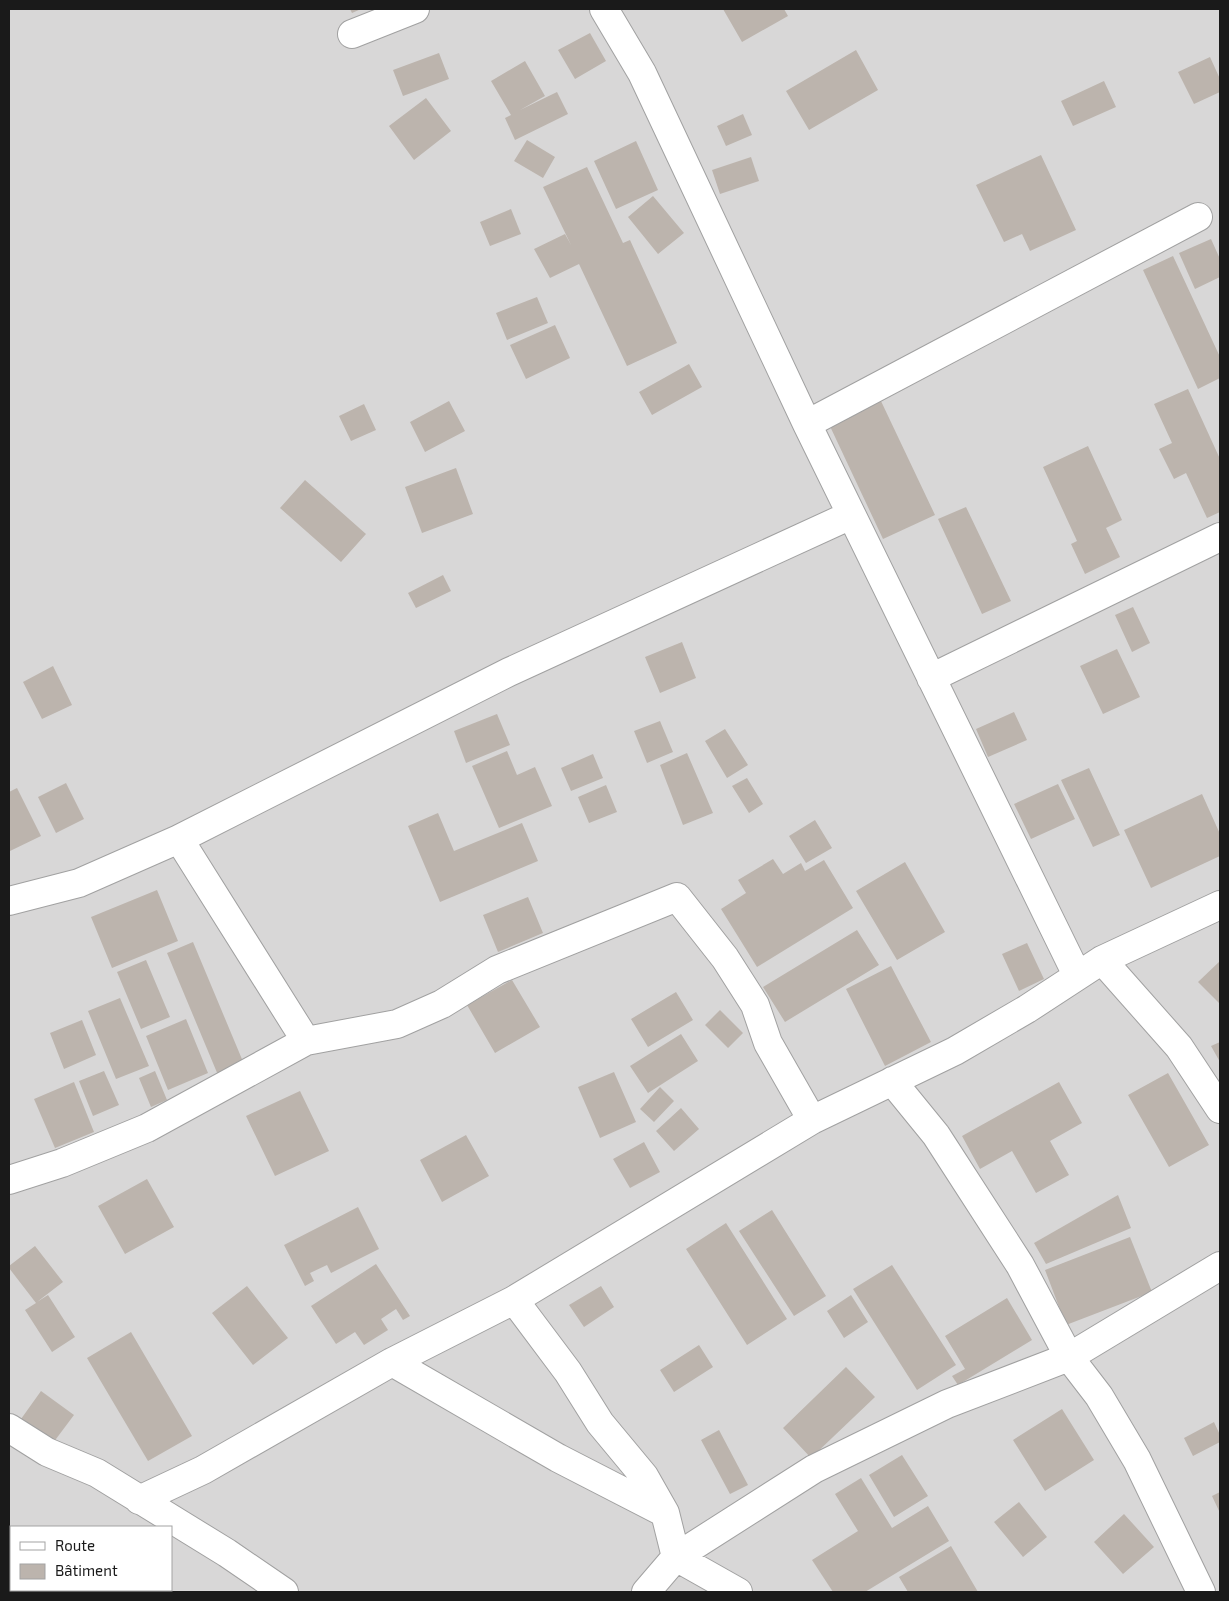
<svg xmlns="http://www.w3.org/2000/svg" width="1229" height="1601" viewBox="0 0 1229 1601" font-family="'Exo 2',sans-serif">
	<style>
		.residential { fill: #d8d7d7; fill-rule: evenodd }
		.building { fill: #bcb4ad }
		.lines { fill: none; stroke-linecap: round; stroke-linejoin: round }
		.minor-casing { stroke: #a1a1a1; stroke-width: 30 }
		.minor { stroke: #fff; stroke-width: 28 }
	</style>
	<rect width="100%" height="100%" fill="#ece8e0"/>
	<path class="residential" d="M9,9H1220V1592H9ZM11,1527H171V1590H11Z"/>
	<path class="building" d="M350,9H361L352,13Z
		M723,9H784L788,16L742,42Z
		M590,33L606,61L575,79L558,50Z
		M856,50L878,90L809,130L786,91Z
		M439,53L449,79L403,96L393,70Z
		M1210,57L1220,79V92L1194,104L1178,72Z
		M525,61L545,96L520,110L557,92L568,114L515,140L505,118L511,115L491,81Z
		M1104,81L1116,107L1073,126L1061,101Z
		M426,98L451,131L414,160L389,126Z
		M743,114L752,135L726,146L717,126Z
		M527,140L555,157L543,178L514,161Z
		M636,141L658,190L616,209L594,161Z
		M1041,155L1076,230L1030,251L1022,234L1004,242L976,185Z
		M751,157L759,181L720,194L712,170Z
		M587,167L623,243L630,240L677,343L627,366L579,264L550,278L534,249L565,234L571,245L543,187Z
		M653,196L684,233L658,254L628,217Z
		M511,209L521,234L490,246L480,222Z
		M1211,239L1220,259V277L1195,289L1179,253Z
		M1173,256L1220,357V378L1198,389L1143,270Z
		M537,297L548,323L507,340L496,313Z
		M555,325L570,358L526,379L510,345Z
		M689,364L702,387L652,415L639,392Z
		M1188,389L1220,459V512L1207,518L1186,473L1174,479L1159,449L1172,443L1154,404Z
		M880,399L935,515L883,539L828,422Z
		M449,401L465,431L425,452L410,422Z
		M364,404L376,430L351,441L339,416Z
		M1088,446L1122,520L1106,528L1120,557L1085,574L1071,544L1077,541L1043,467Z
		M456,468L473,514L422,533L405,487Z
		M305,480L366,534L341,562L280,508Z
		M966,507L1011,601L982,614L938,519Z
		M443,575L451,591L416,608L408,593Z
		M1133,607L1150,643L1132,652L1115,615Z
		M682,642L696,678L660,693L645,657Z
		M1117,649L1140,697L1103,714L1080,666Z
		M53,666L72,705L42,719L23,682Z
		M1014,712L1027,740L988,757L976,729Z
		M497,714L510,745L466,763L454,731Z
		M660,721L673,752L647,763L634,731Z
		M725,729L748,765L727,778L705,741Z
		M507,751L517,775L535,767L552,806L499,828L472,766Z
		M687,753L713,813L683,825L660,765Z
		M593,754L603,778L571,791L561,768Z
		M1089,768L1120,835L1093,847L1061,780Z
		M747,778L763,804L749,813L732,786Z
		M66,783L84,819L56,833L38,797Z
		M1058,784L1075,819L1031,839L1014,804Z
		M606,785L617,812L589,823L578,797Z
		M17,788L41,836L10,851L9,792Z
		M1202,794L1220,834V856L1151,888L1124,830Z
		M438,813L454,851L522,823L538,861L440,902L408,826Z
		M815,820L832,848L806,863L789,836Z
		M773,859L783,874L801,863L805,871L824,860L853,908L757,967L721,909L746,893L738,880Z
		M905,862L945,932L897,960L856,891Z
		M157,890L178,941L112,968L91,917Z
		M528,897L543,933L498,952L483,915Z
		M857,930L879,965L785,1022L763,987Z
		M193,942L244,1064L218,1075L167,953Z
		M1027,943L1044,979L1019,991L1002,954Z
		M146,960L170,1017L141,1029L117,972Z
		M1220,961V1004L1198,982Z
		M891,966L931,1042L885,1066L846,989Z
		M512,980L540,1027L495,1053L467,1005Z
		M676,992L693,1020L648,1047L631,1019Z
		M120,998L149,1066L116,1079L88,1011Z
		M720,1010L743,1033L728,1048L705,1025Z
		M186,1019L208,1073L168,1090L146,1036Z
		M82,1020L96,1055L64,1069L50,1033Z
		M681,1034L698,1061L648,1093L630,1066Z
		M1220,1042V1062L1211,1046Z
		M104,1071L119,1105L93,1116L79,1081Z
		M155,1071L167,1100L151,1107L139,1078Z
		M614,1072L636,1122L600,1138L578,1087Z
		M1168,1073L1209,1145L1169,1167L1128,1095Z
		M74,1082L94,1132L55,1148L34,1099Z
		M1059,1082L1082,1123L1050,1141L1069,1175L1036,1193L1012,1151L980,1169L962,1136Z
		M660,1087L674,1101L654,1122L640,1109Z
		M300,1091L329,1151L275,1176L246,1116Z
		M681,1108L699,1129L674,1151L656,1131Z
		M466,1135L489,1176L442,1202L420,1160Z
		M644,1142L660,1172L630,1188L613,1159Z
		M147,1179L174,1227L125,1254L98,1206Z
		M1118,1195L1131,1228L1046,1264L1034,1243Z
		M358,1207L379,1249L331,1273L327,1265L310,1273L314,1281L305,1286L284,1245Z
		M772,1210L826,1296L794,1316L739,1231Z
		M726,1223L787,1319L747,1345L686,1249Z
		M1130,1237L1152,1292L1066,1325L1045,1270Z
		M35,1246L63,1282L37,1302L48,1295L75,1337L52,1352L25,1310L36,1303L9,1268V1266Z
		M376,1264L410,1316L403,1320L396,1309L381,1319L388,1330L364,1345L355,1332L336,1344L311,1306Z
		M892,1265L956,1365L917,1390L853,1289Z
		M247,1286L288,1338L253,1365L212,1313Z
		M601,1286L614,1307L584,1327L569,1305Z
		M851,1295L868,1322L844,1338L827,1311Z
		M1007,1298L1032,1340L958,1385L952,1376L965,1369L945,1336Z
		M131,1332L192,1436L148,1461L87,1358Z
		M699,1345L713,1367L674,1392L660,1370Z
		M846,1367L875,1397L811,1458L783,1428Z
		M41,1391L74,1415L53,1443L21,1419Z
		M1062,1409L1094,1460L1045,1491L1013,1440Z
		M1214,1422L1220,1435V1442L1193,1456L1184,1438Z
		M719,1430L748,1485L730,1494L701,1440Z
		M902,1455L928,1496L894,1517L869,1475Z
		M861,1478L892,1528L928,1506L949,1541L865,1592H833L812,1560L858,1531L835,1494Z
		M1220,1492V1513L1212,1496Z
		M1019,1502L1047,1537L1023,1557L994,1522Z
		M1124,1514L1154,1547L1123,1574L1094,1542Z
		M951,1546L978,1592H908L899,1577Z"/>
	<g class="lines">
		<g class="minor-casing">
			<path id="minor" d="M604,9L642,73L807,424L1077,975
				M352,34L415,9
				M807,424L1198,217
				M931,678L1220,537
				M179,839L509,672L851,515
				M9,901L79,883L179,839L306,1041
				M1102,960L1179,1047L1220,1109
				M892,1081L936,1135L1020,1265L1069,1357L1099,1396L1137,1460L1201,1592
				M9,1180L62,1163L147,1128L306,1041L397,1024L442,1004L497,970L677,897L725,958L755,1005L768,1043L812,1120
				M514,1300L568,1372L600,1423L644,1476L665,1513L676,1557L738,1592
				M392,1362L558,1458L665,1513
				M9,1428L47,1452L97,1473L227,1553L284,1592
				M139,1500L203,1470L392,1362L514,1300L812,1120L955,1051L1027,1009L1102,960L1220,905
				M646,1592L676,1557L814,1469L947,1404L1069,1357L1220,1266"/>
		</g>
		<use href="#minor" class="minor"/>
	</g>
	<rect width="1229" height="1601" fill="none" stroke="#1a1a1a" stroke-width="20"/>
	<rect x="10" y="1526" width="162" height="65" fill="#ffffff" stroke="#a3a3a3"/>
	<rect x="20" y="1542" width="25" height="8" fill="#ffffff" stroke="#a3a3a3"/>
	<text x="55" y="1551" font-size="15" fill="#1a1a1a">Route</text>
	<rect x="20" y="1564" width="25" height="15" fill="#bcb4ad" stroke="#a3a3a3"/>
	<text x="55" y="1576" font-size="15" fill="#1a1a1a">Bâtiment</text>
</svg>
